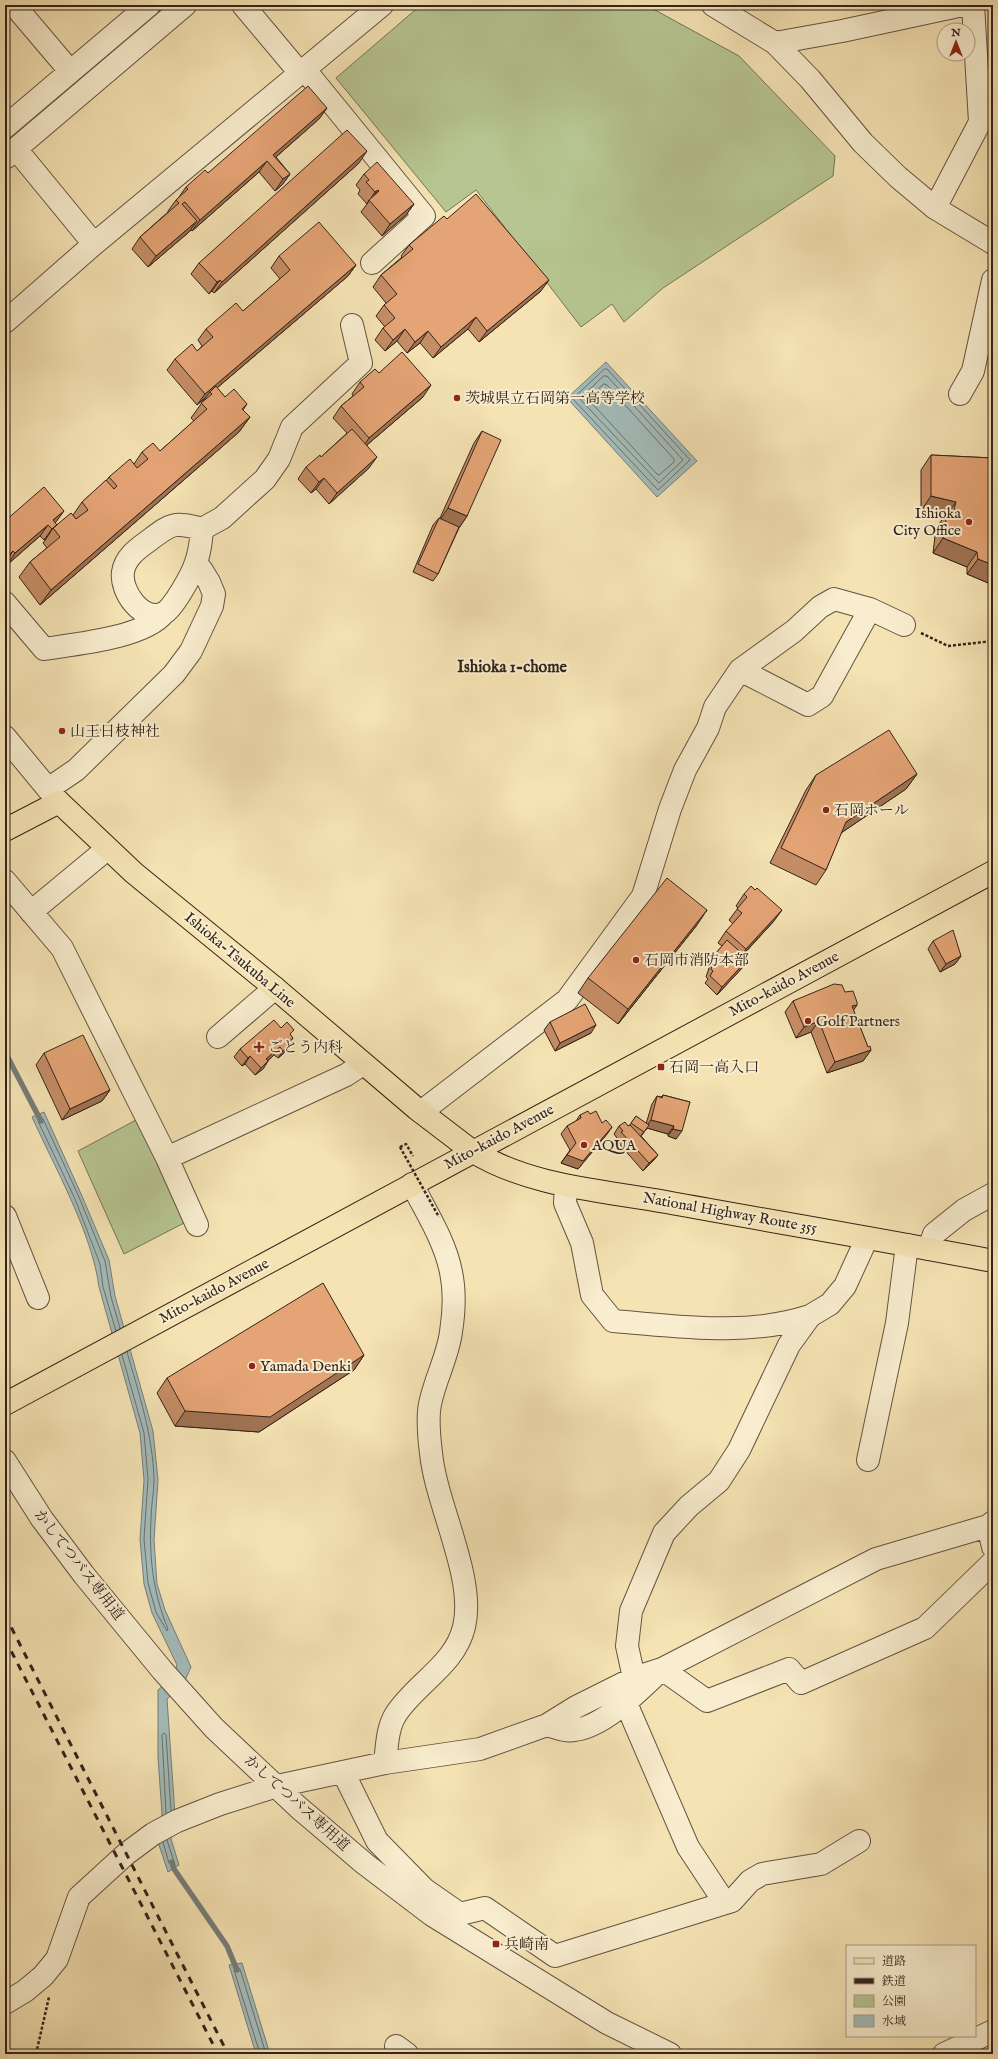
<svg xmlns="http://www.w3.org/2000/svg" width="998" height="2059" viewBox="0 0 998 2059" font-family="'IM FELL English','Noto Serif JP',serif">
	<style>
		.green { fill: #b6c591; stroke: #747456 }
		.water { fill: #a3bbb9; stroke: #767e7a }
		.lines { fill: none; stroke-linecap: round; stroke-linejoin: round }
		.shore { stroke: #6b6f6a; stroke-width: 1 }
		.stream { stroke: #767e7a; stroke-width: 5.5 }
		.minor-casing { stroke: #645341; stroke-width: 24 }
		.major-casing { stroke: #33231b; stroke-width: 24 }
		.highway-casing { stroke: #33231b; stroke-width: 24 }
		.path { stroke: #33231b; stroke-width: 2.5; stroke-dasharray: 3 2; stroke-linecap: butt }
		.minor { stroke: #f8edce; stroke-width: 22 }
		.major { stroke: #f5e3b4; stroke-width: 22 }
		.highway { stroke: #f5e3b4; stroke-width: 22 }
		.rail { stroke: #33231b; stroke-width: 3; stroke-dasharray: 7 7; stroke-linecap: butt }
		.path-bridge { stroke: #33231b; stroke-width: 2.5; stroke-dasharray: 3 2; stroke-linecap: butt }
		.wall { fill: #c58d65; stroke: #33231b }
		.shaded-wall { fill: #a07352; stroke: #33231b }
		.building { fill: #e5a475; stroke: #33231b }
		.poi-dot { fill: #8f2418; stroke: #f8edce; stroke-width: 1.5 }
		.labels { text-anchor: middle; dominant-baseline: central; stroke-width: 4; stroke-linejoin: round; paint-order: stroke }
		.poi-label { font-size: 15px; fill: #33231b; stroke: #f8edce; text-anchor: start }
		.street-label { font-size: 15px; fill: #33231b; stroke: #f8edce }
		.neighbourhood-label { font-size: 16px; font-weight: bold; fill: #33231b; stroke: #f8edce }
	</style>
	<rect width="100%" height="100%" fill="#f5e3b4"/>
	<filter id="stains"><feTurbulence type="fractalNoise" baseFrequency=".005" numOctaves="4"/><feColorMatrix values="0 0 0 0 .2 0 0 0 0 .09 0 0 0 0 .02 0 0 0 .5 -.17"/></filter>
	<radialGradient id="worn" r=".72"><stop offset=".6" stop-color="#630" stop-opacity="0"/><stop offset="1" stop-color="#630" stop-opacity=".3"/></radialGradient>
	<path class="green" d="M421,5H638L655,10L739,56L835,156L833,176L663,288L624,322L612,304L581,327L476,190L446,212L336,78Z
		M136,1120L186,1222L124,1254L78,1151Z"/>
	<path class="water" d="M606,362L697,461L657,497L567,398Z
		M44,1112L82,1196L109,1260L115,1296L153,1431L158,1480L154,1540L157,1584L165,1610L191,1667L183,1685L167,1699L175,1815L171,1839L179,1865L168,1872L157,1839L162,1814L158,1757V1690L174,1676L177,1665L152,1613L144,1584L140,1539L144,1480L140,1433L99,1287C92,1233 55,1168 32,1117Z
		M242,1963L270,2054H256L229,1965Z"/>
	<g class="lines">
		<path class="shore" d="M605,369H607L690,460L658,490L573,399Z
			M604,376H607L683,460L659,483L580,399Z
			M604,384L607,385L674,459V462L659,475L657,474L589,400V398Z
			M116,1331L103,1287L100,1264L75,1199L38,1121L40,1118L43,1119L79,1197L105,1261L111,1297L120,1328
			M122,1355L144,1433L148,1479L144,1539L148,1583L156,1612L167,1631L168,1629C153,1593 149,1557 151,1519C151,1506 154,1493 154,1480C153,1436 139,1394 127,1352
			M166,1813L162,1735L164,1733L166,1735L171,1811
			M163,1842L169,1863L172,1864L174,1862L167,1840
			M260,2054L234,1970L236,1968L240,1969L266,2054"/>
		<path class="stream" d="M5,1052L41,1121
			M172,1862L174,1869L227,1946L237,1970"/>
		<g class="minor-casing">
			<path id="minor" d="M14,5L70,71
				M243,5L300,73
				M713,5L775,43L810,79L863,143L898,177L935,208L993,243
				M775,43L842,31L963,5
				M305,70L424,216L372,263
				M5,127L149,5
				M16,149L94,244
				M5,158L185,5
				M935,208L980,122L973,5
				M5,322L94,244L382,5
				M960,394L973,371L993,280
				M202,529C172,521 171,524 147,542C137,549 125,558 123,572C120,591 142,623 164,613C173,609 192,574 195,565C200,553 201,541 202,529L222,518L265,479L279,459L292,427L361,363L352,325
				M5,603L44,649C76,644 144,638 164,613
				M740,670L794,631L820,607L834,599L870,609
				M5,737L58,801
				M48,789L76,770L174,674L191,651L212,606L214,594L209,582L201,569L195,566
				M5,881L62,948L167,1158L197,1225
				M31,912L107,849
				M218,1037L275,988
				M421,1112L567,1000L643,896L670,809L685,770L708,728L715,707L740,670L808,705L822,696L870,609L904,625
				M167,1158L346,1075L363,1064
				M566,1186L565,1203L582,1243L592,1295L613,1321C678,1326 746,1337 810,1316
				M5,1216L38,1298
				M929,1249L934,1234L964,1210L993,1194
				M868,1460L897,1323L907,1245
				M5,1461L42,1519L84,1575L162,1670L214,1728L298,1807L365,1864L432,1915L607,2023L670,2054
				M988,1526L993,1547
				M634,1678L627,1646L631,1611L664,1533L689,1506L719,1481L739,1450L789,1345L810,1316L830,1304L845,1286L867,1238
				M626,1703L688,1847L725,1903
				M547,1725C555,1727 566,1732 574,1730C604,1727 641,1689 662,1669L707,1701L789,1669L801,1683L925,1628L993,1562
				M385,1763C387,1747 387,1728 396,1714C416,1683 455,1665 464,1627C476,1578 436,1505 431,1453C429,1437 427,1419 430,1404C435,1379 448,1356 451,1332C454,1313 455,1291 451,1272C445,1241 426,1212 412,1184
				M343,1772L377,1841L424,1889L460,1914L485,1908L555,1956L732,1901L750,1881L762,1874L821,1864L859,1841
				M5,2003L25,1991L43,1976L57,1959L79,1897L126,1854L153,1834L177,1821L220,1804L277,1786L385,1763L480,1749L547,1725L576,1707L634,1678L662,1669L876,1559L988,1526L993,1522
				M396,2046L407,2054
				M944,2054L993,2031"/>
		</g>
		<g class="major-casing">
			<path id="major" d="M5,830L59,802L134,873L275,988L417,1109L472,1151"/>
		</g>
		<g class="highway-casing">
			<path id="highway" d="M472,1151C531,1187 600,1190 666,1202C775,1222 884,1240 993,1261
				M5,1404L993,872"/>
		</g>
		<path class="path" d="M921,633L948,646L993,641
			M400,1147L406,1144L413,1156
			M36,2054L49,1997"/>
		<use href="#minor" class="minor"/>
		<use href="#major" class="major"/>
		<use href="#highway" class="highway"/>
		<path class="rail" d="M5,1615L228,2054
			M5,1639L218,2054"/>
		<path class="path-bridge" d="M400,1147L439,1217"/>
	</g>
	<path class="wall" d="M327,108L319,119L276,157L290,174L282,185L275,191L259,172L192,231L191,230L189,232L148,267L132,249L140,237L168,212V211L176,200L179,197L186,187L208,173Z
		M359,163L214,293L212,291L209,294L191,274L199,263Z
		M364,174L414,204L406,215L382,236L361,212L367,204L358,194L360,190L356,185Z
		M447,219L541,291L479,342L468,329L433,358L420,343L407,353L397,341L385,351L375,340L383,328L385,327L376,316L384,305L386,303L373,287L381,275L402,257L401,256L409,245Z
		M279,256L356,265L348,276L217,388L225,397L247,404L243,410L250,417L239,432L40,605L19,577L30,562L47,548L43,543L46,539L44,540L40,536L7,565L5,563V521L55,523L57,525L73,515L82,502L106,481L109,477L134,464L142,452L160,451L194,421L191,418L206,397L197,405L167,370L175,359L197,351L202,346L198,340L206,329L243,311L280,279L271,268Z
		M379,373L423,397L367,445L369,468L329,504L316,489L311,493L298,479L306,467L321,457L347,433L333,418L341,406L353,396L352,394L360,382Z
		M482,431L467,516L459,528L438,574L433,581L413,572L433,525L439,518H440L474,443Z
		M931,455L993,458V585L967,574V567L933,553L936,528L944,517L921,511V470Z
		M917,774L906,789L841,833L826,870L816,885L770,863L806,790L816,775Z
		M744,894L774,921L743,955L748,959L743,967L717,995L705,983L708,979L706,977L709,968L712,963L711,960L722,946L718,943L726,931L733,924L729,920L738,908L736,906Z
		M697,925L618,1024L578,993L588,978Z
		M933,941L961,956L955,964L940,972L928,949Z
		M845,992L857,1005L853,1010L868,1047L871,1050L863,1061L827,1073L811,1032L796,1038L785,1012L793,1001Z
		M550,1022L591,1033L555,1051L544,1030Z
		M281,1028L291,1035L288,1046L283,1054L278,1058L274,1055L268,1061L263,1069L255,1075L245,1064L242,1066L234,1057L240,1049Z
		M44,1053L110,1090L102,1101L62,1120L36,1065Z
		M663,1095L690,1102L676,1139L668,1136V1134L647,1128L641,1136L658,1155L652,1162L643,1171L616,1140L617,1138L614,1134L619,1126H628L630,1125L636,1116L646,1124L652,1104L657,1096L661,1097Z
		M590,1114L602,1123L612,1127L607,1134L578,1169L561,1163L570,1150L561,1134L567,1126L576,1121L580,1115Z
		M364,1355L354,1370L259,1432L175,1426L157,1393L167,1378Z"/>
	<path class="shaded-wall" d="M327,108L319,119L269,163L273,155Z
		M367,151L359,163L214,293L222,282Z
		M267,161L259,172L192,231L200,220Z
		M290,174L282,185L275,191L283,179Z
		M378,190L370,201L369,200L367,204L375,192Z
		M414,204L406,215L382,236L390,224Z
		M197,221L189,232L148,267L156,256Z
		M356,265L348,276L211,393L210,392L206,397L197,405L205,394Z
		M220,280L212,291L209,294L217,282Z
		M549,280L541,291L479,342L487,331Z
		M476,317L468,329L433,358L441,347Z
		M405,329L397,341L385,351L393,340Z
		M428,331L420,343L407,353L415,342Z
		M431,385L423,397L361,450L369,438Z
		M250,417L239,432L40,605L51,590Z
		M377,457L369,468L329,504L337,493Z
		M324,478L316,489L311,493L319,482Z
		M931,496L956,502L946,516L947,513L944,517L921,511Z
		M448,508L467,516L459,528L440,520Z
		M64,511L56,522L50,527L53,520Z
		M48,525L40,536L7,565L15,553Z
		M53,528L46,539L44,540L52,529Z
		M943,538L977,552L967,567L933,553Z
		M13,551L5,563V561L10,554Z
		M978,559L993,565V585L967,574Z
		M917,774L906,789L835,837L846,822Z
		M707,910L697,925L618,1024L628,1009Z
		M782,910L774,921L738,960L746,949Z
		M961,956L955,964L940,972L946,964Z
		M748,959L743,967L717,995L722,987Z
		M857,1005L849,1017L852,1006Z
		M819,1021L811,1032L796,1038L804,1027Z
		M596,1025L591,1033L555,1051L560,1043Z
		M293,1038L288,1045L283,1050L286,1044Z
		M288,1046L283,1054L278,1058L283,1051Z
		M280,1047L274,1055L261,1067L266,1059Z
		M871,1050L863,1061L827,1073L835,1062Z
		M250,1056L245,1064L242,1066L248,1058Z
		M268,1061L263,1069L255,1075L261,1068Z
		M110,1090L102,1101L62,1120L70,1109Z
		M651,1120L674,1126L668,1134L647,1128L641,1136L647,1128H645Z
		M612,1127L607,1134L578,1169L561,1163L567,1155Z
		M673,1129L682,1131L676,1139L668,1136Z
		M658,1155L652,1162L643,1171L649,1163Z
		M364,1355L354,1370L259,1432L175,1426L185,1411Z"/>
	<path class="building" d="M308,86L327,108L273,155L290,174L283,179L267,161L200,220L185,202L182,204L197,221L156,256L140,237L179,203L176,200L188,189L186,187L205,170L208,173Z
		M347,130L367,151L222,282L220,280L217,282L199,263Z
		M377,162L414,204L390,224L369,200L379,191L378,190L375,192L366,182L369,180L364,174Z
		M476,194L549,280L487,331L476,317L441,347L428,331L415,342L405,329L393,340L383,328L395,318L384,305L397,294L381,275L413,249L409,245L444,216L447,219Z
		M319,222L356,265L205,394L175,359L192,344L197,351L213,337L206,329L236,303L243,311L290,270L279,256Z
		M402,352L431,385L369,438L341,406L364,387L360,382L375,369L379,373Z
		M216,386L225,397L234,389L247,404L242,409L250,417L51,590L30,562L60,537L53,528L71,513L76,519L88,510L82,502L106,480L114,489L117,486L109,477L130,459L137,468L148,459L142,452L153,443L160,451L207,409L201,403L212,394L210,392Z
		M352,429L377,457L337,493L324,478L319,482L306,467L320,455L321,457Z
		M482,431L501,440L467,516L448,508Z
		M931,455L993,458V565L978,559L977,552L943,538L947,513H953L956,502L931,496Z
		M44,487L64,511L53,520L57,525L52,529L48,525L15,553L13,551L10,554L5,548V521Z
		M439,518L459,527L438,574L418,564Z
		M889,730L917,774L846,822L826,870L781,848L816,775Z
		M667,878L707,910L628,1009L588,978Z
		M751,886L755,890L757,888L782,910L746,949L726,931L742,913L737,909L747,897L744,894Z
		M953,930L961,956L946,964L933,941Z
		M727,940L748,959L722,987L710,976L713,971L711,969L714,960L718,956L716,953Z
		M834,984L842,985L845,992L853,991L857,1002V1005L852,1006L868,1047L870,1046L871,1050L835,1062L819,1021L804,1027L793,1001Z
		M585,1004L596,1025L560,1043L550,1022Z
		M274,1020L281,1028L287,1022L294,1030L290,1034L293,1038L286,1044L288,1046L283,1051L280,1047L266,1059L268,1061L261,1068L250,1056L248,1058L240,1049Z
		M83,1035L110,1090L70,1109L44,1053Z
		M663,1095L690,1102L682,1131L673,1129L674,1126L651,1120L657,1096L662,1098Z
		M588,1111L590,1114L596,1111L602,1123L606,1120L612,1127L583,1161L567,1155L576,1143L567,1126L581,1118L580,1115Z
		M636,1116L649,1125L644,1132L631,1123Z
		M625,1122L628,1126L630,1125L658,1155L649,1163L621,1132L623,1131L619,1126Z
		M323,1283L364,1355L270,1417L185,1411L167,1378Z"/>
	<g class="poi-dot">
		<circle cx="457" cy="398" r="4"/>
		<circle cx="969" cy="522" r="4"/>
		<circle cx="62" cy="731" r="4"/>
		<circle cx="826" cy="810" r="4"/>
		<circle cx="636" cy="960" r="4"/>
		<circle cx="808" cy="1021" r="4"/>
		<path d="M257 1041h4v4h4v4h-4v4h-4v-4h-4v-4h4z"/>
		<rect x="657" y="1063" width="8" height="8" rx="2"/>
		<circle cx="584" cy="1145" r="4"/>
		<circle cx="252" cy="1366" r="4"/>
		<rect x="492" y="1940" width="8" height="8" rx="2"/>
	</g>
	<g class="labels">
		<g class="poi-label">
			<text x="465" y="398">茨城県立石岡第一高等学校</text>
			<text x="961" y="513" text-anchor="end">Ishioka<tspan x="961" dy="17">City Office</tspan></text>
			<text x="70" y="731">山王日枝神社</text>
			<text x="834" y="810">石岡ホール</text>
			<text x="644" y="960">石岡市消防本部</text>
			<text x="816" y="1021">Golf Partners</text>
			<text x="268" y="1047">ごとう内科</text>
			<text x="669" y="1067">石岡一高入口</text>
			<text x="592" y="1145">AQUA</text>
			<text x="260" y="1366">Yamada Denki</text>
			<text x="504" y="1944">兵崎南</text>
		</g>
		<g class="street-label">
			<text transform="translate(240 960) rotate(40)">Ishioka-Tsukuba Line</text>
			<text transform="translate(784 984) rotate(-28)">Mito-kaido Avenue</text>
			<text transform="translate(499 1137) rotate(-28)">Mito-kaido Avenue</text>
			<text transform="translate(730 1213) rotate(10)">National Highway Route 355</text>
			<text transform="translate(214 1291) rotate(-28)">Mito-kaido Avenue</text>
			<text transform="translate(79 1565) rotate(52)">かしてつバス専用道</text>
			<text transform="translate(297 1803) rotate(42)">かしてつバス専用道</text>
		</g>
		<g class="neighbourhood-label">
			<text x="512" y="668">Ishioka 1-chome</text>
		</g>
	</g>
	<rect width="998" height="2059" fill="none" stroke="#f5e3b4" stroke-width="20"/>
	<rect x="6" y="6" width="986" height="2047" fill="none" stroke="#33231b" stroke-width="2"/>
	<rect x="10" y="10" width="978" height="2039" fill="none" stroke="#33231b"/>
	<rect x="846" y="1945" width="130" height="92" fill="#f8edce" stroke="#a99c86"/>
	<rect x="854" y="1958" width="20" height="6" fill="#f5e3b4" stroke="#a99c86"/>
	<text x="882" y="1965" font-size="12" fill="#33231b">道路</text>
	<rect x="854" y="1978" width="20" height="6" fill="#33231b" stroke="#a99c86"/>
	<text x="882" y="1985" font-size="12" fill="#33231b">鉄道</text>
	<rect x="854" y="1995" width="20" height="12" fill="#b6c591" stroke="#a99c86"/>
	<text x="882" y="2005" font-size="12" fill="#33231b">公園</text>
	<rect x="854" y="2015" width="20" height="12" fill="#a3bbb9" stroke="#a99c86"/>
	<text x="882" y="2025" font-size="12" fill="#33231b">水域</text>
	<g transform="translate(956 42)"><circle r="19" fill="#f8edce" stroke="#a99c86"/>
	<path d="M0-3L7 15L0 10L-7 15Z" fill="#8f2418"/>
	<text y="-6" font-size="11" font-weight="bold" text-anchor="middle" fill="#33231b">N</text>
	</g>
	<rect width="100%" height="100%" filter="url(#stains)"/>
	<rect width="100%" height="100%" fill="url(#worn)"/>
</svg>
